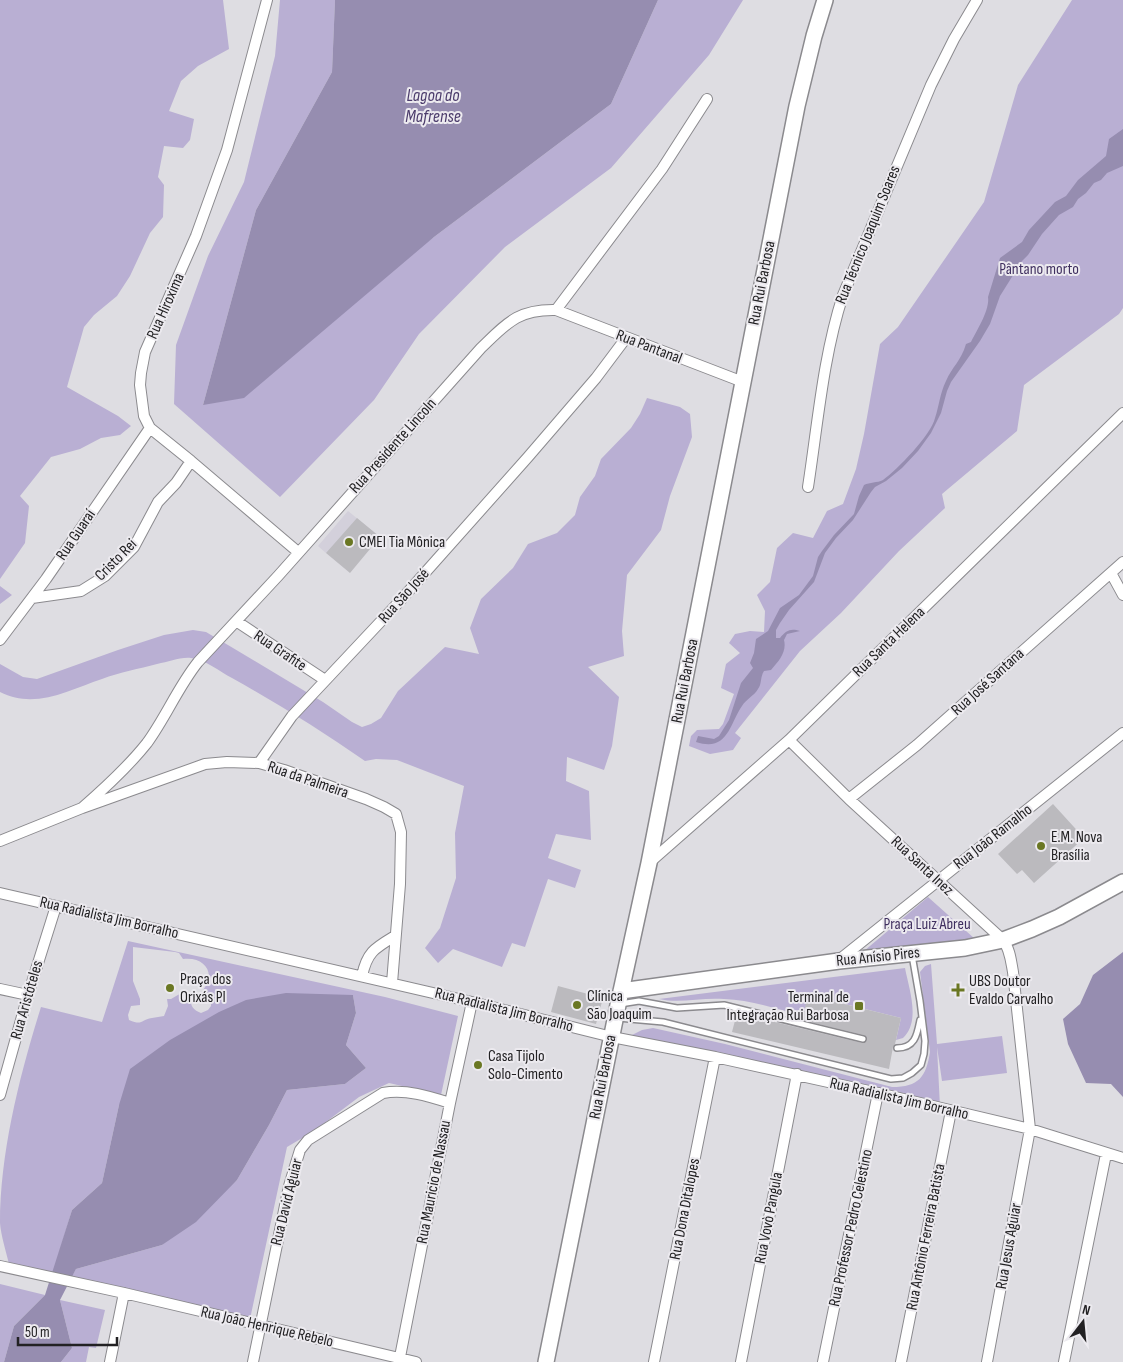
<svg xmlns="http://www.w3.org/2000/svg" width="1123" height="1362" viewBox="0 0 1123 1362" font-family="'Sofia Sans Condensed',sans-serif">
	<style>
		.built { fill: #d3d0db }
		.green { fill: #b9afd3; fill-rule: evenodd }
		.water { fill: #968db0 }
		.building { fill: #bbbabe }
		.lines { fill: none; stroke-linecap: round; stroke-linejoin: round }
		.lane-casing { stroke: #8b8a8e; stroke-width: 8 }
		.street-casing { stroke: #8b8a8e; stroke-width: 12 }
		.secondary-casing { stroke: #8b8a8e; stroke-width: 18 }
		.lane { stroke: #fff; stroke-width: 5 }
		.street { stroke: #fff; stroke-width: 10 }
		.secondary { stroke: #fff; stroke-width: 15 }
		.poi-dot { fill: #6a7723; stroke: #eceaef; stroke-width: 2 }
		.labels { text-anchor: middle; dominant-baseline: central; stroke-width: 4; stroke-linejoin: round; paint-order: stroke }
		.street-label { font-size: 16px; fill: #222123; stroke: #eceaef }
		.park-label { font-size: 16px; fill: #403060; stroke: #eceaef }
		.poi-label { font-size: 16px; fill: #222123; stroke: #eceaef; text-anchor: start }
		.water-label { font-size: 18px; font-style: italic; fill: #4b3b6b; stroke: #eceaef }
	</style>
	<rect width="100%" height="100%" fill="#dedde2"/>
	<path class="built" d="M348,511L380,537L326,553L318,546Z"/>
	<path class="green" d="M0,0H223L229,49L198,66L181,81L169,111L194,119L190,140L183,148L164,146L158,177L164,185L163,217L150,233L130,276L117,296L94,315L84,327L67,387L118,416L131,426L120,435L101,438L80,449L51,457L20,496L29,506L25,543L0,579Z
		M280,0H335L332,72L256,210L203,405L434,237L611,104L658,0H743L709,55L611,168L505,247L419,334L374,400L280,497L174,404L176,345L208,256L244,182L275,56Z
		M1072,0H1123V308L1119,314L1024,385L1017,431L942,494L945,508L899,551L841,613L800,651L735,733L741,738L733,750L710,754L689,746L691,736L697,730L719,729L723,724L734,694L721,688L726,664L740,653L729,643L735,634L750,631L764,632L765,611L757,595L770,582L777,548L793,533L813,538L827,511L843,504L856,469L864,434L880,344L898,327L984,202L1018,85Z
		M647,398L680,407L690,414L692,437L670,496L661,530L627,575L622,631L624,656L588,667L619,697L612,746L604,770L567,757L566,781L589,791L591,840L556,834L548,858L581,870L575,888L548,879L525,947L512,943L502,967L453,949L438,963L425,948L440,928L456,878L455,833L464,786L397,760L376,759L365,761C322,731 278,704 232,678C220,672 205,659 191,658C179,657 169,662 157,664C139,669 120,672 102,679C69,690 35,710 0,692V664L23,677L37,679L118,650L164,635L193,630L206,632L233,648L323,702L352,722L362,727L371,724L381,718L398,691L445,647L479,654L470,628L481,599L513,568L528,544L557,533L575,515L580,497L595,476L601,459L631,428L640,414Z
		M0,586L12,595L0,604Z
		M928,897L975,939L866,953L864,951Z
		M128,941L385,997L458,1016L441,1095L389,1083L359,1097L314,1131L287,1147L250,1319L71,1278L76,1269L162,1245L237,1180L269,1125L287,1090L345,1084L366,1068L346,1045L356,1013L353,995H325L119,1105L102,1183L72,1210L53,1273L9,1264C6,1251 1,1236 0,1223C0,1152 20,1074 41,1007L102,1022ZM133,947L175,952L179,953L183,959C204,956 217,973 203,990L211,996V1006L208,1010L201,1013C191,1009 190,1004 191,994L183,992L171,999H167L168,1006L164,1016C160,1017 156,1017 152,1018C140,1020 143,1026 129,1020L128,1015L131,1006L140,1005V999L133,981Z
		M931,964L937,1044L1002,1036L1007,1073L942,1081L937,1047L940,1107L626,1038L642,1030L653,1028L725,1044L892,1087C919,1087 926,1077 930,1052L920,972L925,966Z
		M905,968C909,989 921,1021 903,1038L896,1040L901,1018L809,995L803,1016C778,1009 751,1000 724,999C702,997 680,1004 659,999Z
		M0,1284L45,1295L14,1326L4,1362H0Z
		M60,1300L105,1310L96,1348L89,1347L86,1362H61L72,1348Z"/>
	<path class="water" d="M335,0H658L611,104L434,237L244,398L203,405L256,210L332,72Z
		M1123,129V166L1107,173L1101,180L1094,183L1086,193L1078,199L1073,207L1059,215L1042,234L1028,255L1022,261L1000,296L990,324L980,341L951,382L947,391L941,413L931,433L918,451L902,468L886,481L875,487L871,492L853,520L836,538L825,553L814,582L789,610L780,623L776,630V638H780C786,630 791,628 800,631L787,634L784,640C787,652 779,661 771,670L764,671C760,677 762,684 758,689C754,696 746,699 742,706C729,725 728,752 696,742L698,736L714,739L719,736L729,720L741,683L753,668L750,663L754,653L756,639L768,631L780,608L799,595L813,576L818,557L822,551L834,535L854,514L859,496L864,485C870,482 877,483 883,480C897,470 931,435 935,418C939,406 940,393 946,381C952,367 961,361 966,344L971,342C977,330 990,310 988,297L1000,258L1022,242L1029,230L1055,202L1066,196L1078,180L1106,156L1109,139Z
		M1123,952V1097L1111,1084L1086,1083L1068,1044L1063,1019L1080,1004L1093,975Z
		M286,993L353,995L356,1013L346,1045L366,1068L345,1084L287,1090L269,1125L237,1180L196,1222L162,1245L76,1269L60,1300L72,1348L61,1362H4L14,1326L45,1295L72,1210L102,1183L119,1105L130,1069L170,1040L219,1012L246,1000Z"/>
	<path class="building" d="M357,518L380,537L350,573L326,553Z
		M1053,804L1084,838L1034,883L1022,870L1017,874L998,854Z
		M558,986L603,998L596,1024L551,1012Z
		M808,995L901,1018L895,1044L893,1047L889,1069L732,1032L737,1013L862,1043L866,1042L867,1037L864,1035L802,1020Z"/>
	<g class="lines">
		<g class="lane-casing">
			<path id="lane" d="M620,1004L639,1001L677,1008L724,1005L863,1039
				M618,1018L663,1022L891,1079L903,1078L912,1073L921,1065L924,1054L925,1041L920,1001L912,955
				M897,1048C915,1048 917,1035 920,1020"/>
		</g>
		<g class="street-casing">
			<path id="street" d="M267,0L227,150L196,236L145,352L141,373L140,385L144,416L150,428L191,461L298,552
				M556,310L662,169L707,99
				M808,487C818,422 823,357 843,295L931,85L954,39L977,0
				M1111,573L1123,595
				M32,598L81,591L105,576L134,547L158,502L176,483L191,461
				M236,621L325,680
				M0,640L46,579L150,428
				M789,740L849,799L1003,940C1010,949 1011,961 1013,972L1030,1129L987,1362
				M259,763L292,716L399,602L528,457L596,378L626,338
				M849,799L917,745L1123,562
				M82,808C105,788 128,767 147,743C166,717 178,687 198,662L278,576L481,348C507,323 518,309 556,310L743,382
				M0,841L82,808L205,764L227,762L259,763L284,770L366,799L384,807L396,814L401,832L400,884L392,983
				M649,863L789,740L1123,413
				M0,893L472,1002L612,1037L715,1057L878,1093L1030,1129L1123,1158
				M839,960L1123,733
				M362,976C367,952 375,948 395,936
				M0,989L28,995
				M0,1095L28,995L56,906
				M0,1266L124,1293L416,1362
				M110,1362L124,1293
				M253,1362L289,1186L300,1150L308,1140L383,1093C406,1089 428,1096 450,1103
				M399,1362L450,1103L472,1002
				M654,1362L715,1057
				M741,1362L797,1074
				M823,1362L878,1093
				M901,1362L951,1111
				M1064,1362L1106,1154"/>
		</g>
		<g class="secondary-casing">
			<path id="secondary" d="M621,991L839,961L965,948L1003,940L1032,929L1059,917L1123,882
				M546,1362L618,1005L649,863L797,106L814,36L825,0"/>
		</g>
		<use href="#lane" class="lane"/>
		<use href="#street" class="street"/>
		<use href="#secondary" class="secondary"/>
	</g>
	<g class="poi-dot">
		<circle cx="349" cy="542" r="5"/>
		<circle cx="1041" cy="846" r="5"/>
		<circle cx="170" cy="988" r="5"/>
		<path d="M955.5 982.5h5v5h5v5h-5v5h-5v-5h-5v-5h5z"/>
		<circle cx="577" cy="1005" r="5"/>
		<rect x="854" y="1001" width="10" height="10" rx="2.5"/>
		<circle cx="478" cy="1065" r="5"/>
	</g>
	<g class="labels">
		<g class="street-label">
			<text transform="translate(868 235) rotate(-68)">Rua Técnico Joaquim Soares</text>
			<text transform="translate(762 283) rotate(-79)">Rua Rui Barbosa</text>
			<text transform="translate(166 306) rotate(-66)">Rua Hiroxima</text>
			<text transform="translate(649 347) rotate(21)">Rua Pantanal</text>
			<text transform="translate(393 446) rotate(-48)">Rua Presidente Lincoln</text>
			<text transform="translate(76 535) rotate(-56)">Rua Guaraí</text>
			<text transform="translate(116 560) rotate(-45)">Cristo Rei</text>
			<text transform="translate(404 596) rotate(-48)">Rua São José</text>
			<text transform="translate(889 642) rotate(-44)">Rua Santa Helena</text>
			<text transform="translate(280 651) rotate(34)">Rua Grafite</text>
			<text transform="translate(685 681) rotate(-79)">Rua Rui Barbosa</text>
			<text transform="translate(988 682) rotate(-42)">Rua José Santana</text>
			<text transform="translate(308 780) rotate(19)">Rua da Palmeira</text>
			<text transform="translate(993 837) rotate(-38)">Rua João Ramalho</text>
			<text transform="translate(922 866) rotate(43)">Rua Santa Inez</text>
			<text transform="translate(109 918) rotate(13)">Rua Radialista Jim Borralho</text>
			<text transform="translate(878 957) rotate(-6)">Rua Anísio Pires</text>
			<text transform="translate(27 1000) rotate(-74)">Rua Aristóteles</text>
			<text transform="translate(504 1010) rotate(14)">Rua Radialista Jim Borralho</text>
			<text transform="translate(603 1077) rotate(-79)">Rua Rui Barbosa</text>
			<text transform="translate(899 1099) rotate(13)">Rua Radialista Jim Borralho</text>
			<text transform="translate(434 1182) rotate(-79)">Rua Mauricio de Nassau</text>
			<text transform="translate(287 1202) rotate(-76)">Rua David Aguiar</text>
			<text transform="translate(685 1209) rotate(-79)">Rua Dona Ditalopes</text>
			<text transform="translate(769 1218) rotate(-79)">Rua Vovò Pangula</text>
			<text transform="translate(851 1228) rotate(-78)">Rua Professor Pedro Celestino</text>
			<text transform="translate(926 1237) rotate(-79)">Rua Antônio Ferreira Batista</text>
			<text transform="translate(1009 1246) rotate(-80)">Rua Jesus Aguiar</text>
			<text transform="translate(267 1327) rotate(13)">Rua João Henrique Rebelo</text>
		</g>
		<g class="park-label">
			<text x="1039" y="269">Pântano morto</text>
			<text x="927" y="924">Praça Luiz Abreu</text>
		</g>
		<g class="poi-label">
			<text x="359" y="542">CMEI Tia Mônica</text>
			<text x="1051" y="837">E.M. Nova<tspan x="1051" dy="18">Brasília</tspan></text>
			<text x="180" y="979">Praça dos<tspan x="180" dy="18">Orixás PI</tspan></text>
			<text x="969" y="981">UBS Doutor<tspan x="969" dy="18">Evaldo Carvalho</tspan></text>
			<text x="587" y="996">Clínica<tspan x="587" dy="18">São Joaquim</tspan></text>
			<text x="849" y="997" text-anchor="end">Terminal de<tspan x="849" dy="18">Integração Rui Barbosa</tspan></text>
			<text x="488" y="1056">Casa Tijolo<tspan x="488" dy="18">Solo-Cimento</tspan></text>
		</g>
		<g class="water-label">
			<text x="433" y="95">Lagoa do<tspan x="433" dy="21">Mafrense</tspan></text>
		</g>
	</g>
	<g transform="translate(1083 1322) rotate(16)" stroke="#eceaef" stroke-width="4" paint-order="stroke">
	<path d="M0-4L9 19L0 12L-9 19Z" fill="#222123"/>
	<text y="-8" font-size="14" font-weight="bold" text-anchor="middle" fill="#222123">N</text>
	</g>
	<path d="M18 1337v8h99v-8" fill="none" stroke="#222123" stroke-width="2.5"/>
	<text x="25" y="1337" font-size="15" fill="#222123" stroke="#eceaef" stroke-width="4" paint-order="stroke">50 m</text>
</svg>
